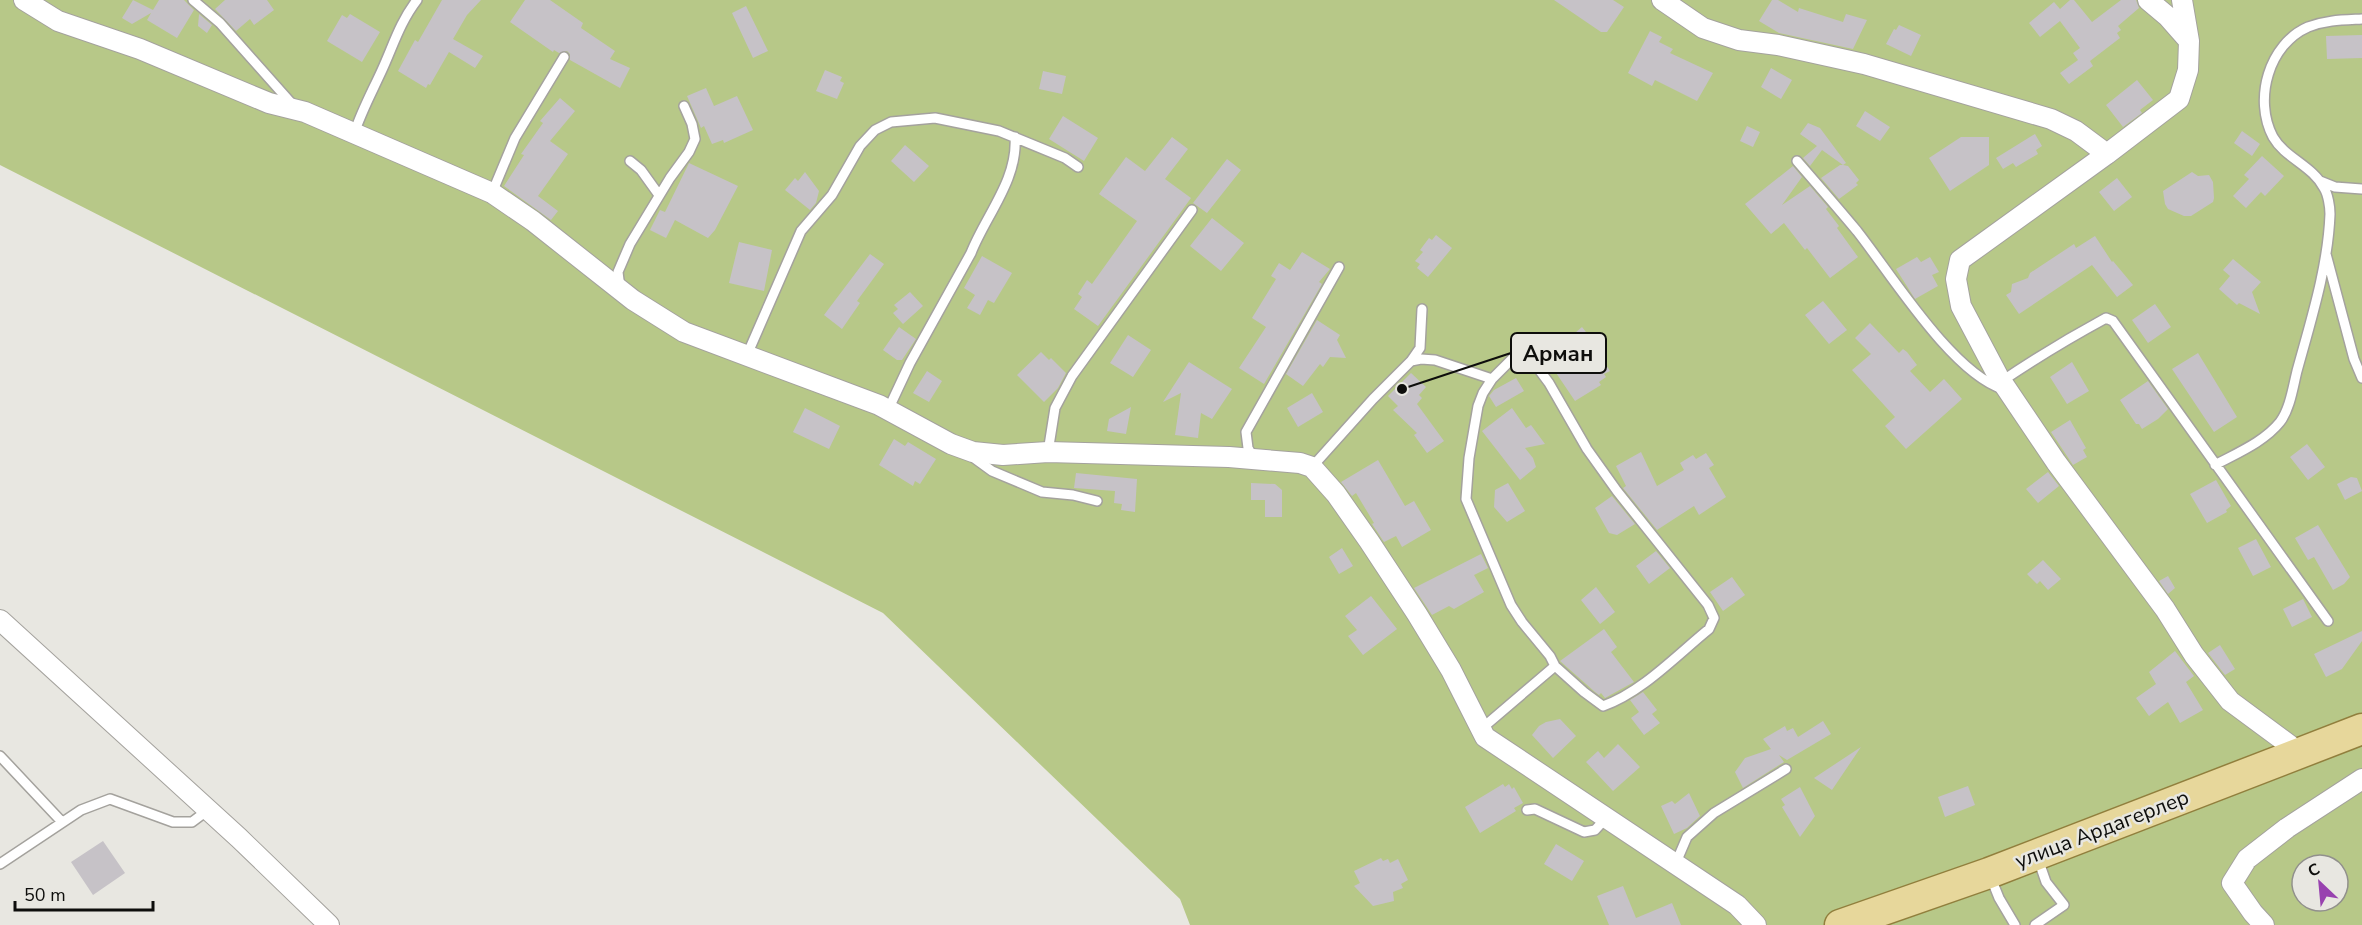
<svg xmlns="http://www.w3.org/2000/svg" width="2362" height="925" viewBox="0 0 2362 925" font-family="'Nunito Sans',sans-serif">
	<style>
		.green { fill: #b7c888; fill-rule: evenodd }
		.building { fill: #c6c2c7 }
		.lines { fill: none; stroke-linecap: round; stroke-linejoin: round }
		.service-casing { stroke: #a4a29d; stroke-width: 12 }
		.minor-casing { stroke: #a4a29d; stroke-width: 22 }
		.primary-casing { stroke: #917f3d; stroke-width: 33 }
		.service { stroke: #fff; stroke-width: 9 }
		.minor { stroke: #fff; stroke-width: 20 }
		.primary { stroke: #e7d79b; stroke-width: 30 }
		.labels { text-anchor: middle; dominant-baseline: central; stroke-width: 5; stroke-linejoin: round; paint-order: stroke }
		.street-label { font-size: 21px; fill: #0e0e0c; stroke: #e8e7e1 }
		.leader { fill: none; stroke: #0e0e0c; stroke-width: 2 }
		.callout-dot { fill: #0e0e0c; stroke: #e8e7e1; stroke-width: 2 }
		.callout { fill: #e8e7e1; stroke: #0e0e0c; stroke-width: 2 }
		.callout-label { font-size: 22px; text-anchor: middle; font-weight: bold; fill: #0e0e0c }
	</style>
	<rect width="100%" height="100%" fill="#e8e7e1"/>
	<path class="green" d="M0,0H2362V925H1190L1180,899L883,613L0,165ZM2302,865H2338V901H2302Z"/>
	<path class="building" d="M133,0L153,10L159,0H184L194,10L177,38L147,20L151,13L132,24L122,18Z
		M225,0H267L274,10L254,25L250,19L236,31L215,9Z
		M442,0H481L467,15L453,39L483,56L475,68L449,52L430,85L428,84L426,88L398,71L415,40L418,42Z
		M525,0H550L583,23L581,28L615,51L610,59L630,68L620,88L570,60V54L567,51L559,53L554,50L553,52L510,22Z
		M1554,0H1613L1624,7L1607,32H1601Z
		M1772,0H1778L1798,12L1799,8L1843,22L1846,14L1867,20L1853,49L1779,33L1759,21Z
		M2070,0H2074L2092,22L2121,0H2136L2139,8L2118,26L2121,30L2117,33L2120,38L2090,61L2093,66L2069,84L2060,73L2078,60L2073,53L2080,48L2060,21L2040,37L2029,23L2054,2L2060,9Z
		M746,6L768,51L753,58L732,13Z
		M199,14L212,25L207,33L198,26Z
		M350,14L380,32L362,62L327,41L342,15L347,18Z
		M1899,25L1921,35L1911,56L1886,44L1894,29L1896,30Z
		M1650,31L1662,37L1659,42L1673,49L1670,53L1713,73L1697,101L1655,80L1652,86L1628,73Z
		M2362,35V58L2327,59L2326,36Z
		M1771,68L1792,80L1781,99L1761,87Z
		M825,70L842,77L840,81L844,83L837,99L816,91Z
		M1043,71L1066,76L1062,94L1039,89Z
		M2137,80L2153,100L2140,110L2142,113L2123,127L2106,105Z
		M706,88L714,106L737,96L753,130L724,143L723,140L712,144L704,126L701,128L687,96Z
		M560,98L575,111L550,141L568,154L538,196L558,211L551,220L504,186L524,155L521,154L543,123L540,121Z
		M1865,111L1890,127L1880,141L1856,126Z
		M1063,116L1098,138L1084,161L1049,139Z
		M1808,123L1820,128L1846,163L1843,165L1848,166L1859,180L1856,183L1858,185L1839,199L1821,178L1840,165H1843L1822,150L1810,166L1803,158L1817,146L1800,134Z
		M1747,126L1760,132L1753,147L1740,141Z
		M2242,131L2260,144L2252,156L2234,143Z
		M2035,134L2042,146L2036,150L2038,154L2016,167L2013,163L2003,169L1996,158Z
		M1172,137L1188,149L1165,179L1191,198L1098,326L1074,309L1082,297L1078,294L1087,280L1092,284L1137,221L1099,194L1126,157L1145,171Z
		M1961,137H1989V165L1950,191L1929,158Z
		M905,145L929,166L914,182L891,161Z
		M2262,156L2284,176L2265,196L2261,192L2246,208L2233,196L2249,179L2244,175Z
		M1227,159L1241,170L1207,213L1193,203Z
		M689,163L738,186L715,230L708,238L675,220L666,238L650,230L660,210L665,212Z
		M1793,166L1802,177L1782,205L1810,186L1828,207L1826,209L1839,226L1837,228L1858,257L1830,278L1807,248L1805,250L1784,223L1771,234L1745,204Z
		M805,172L819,191L816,203L810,210L785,190L795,178L798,181Z
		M2192,172L2198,176L2209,175L2213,182L2214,198L2213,202L2191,216H2184L2168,209L2165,204L2163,191Z
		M2117,178L2132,197L2114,211L2099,192Z
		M1212,218L1244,243L1221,271L1190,246Z
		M1436,235L1452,248L1428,277L1417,268L1420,264L1415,261L1423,252L1420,250L1429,238L1432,240Z
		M2095,236L2112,262L2113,261L2133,285L2117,297L2092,265L2019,314L2006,295L2011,292L2012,284L2028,278L2030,273L2074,244L2076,248Z
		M739,242L772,250L764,291L729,283Z
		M1302,252L1330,269L1319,282L1322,284L1264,384L1239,368L1266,327L1252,318L1276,279L1271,276L1279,263L1290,270Z
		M870,254L884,264L857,301L860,303L842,329L824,315Z
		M982,256L1012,273L994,303L988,300L980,315L967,308L975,295L964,288Z
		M1917,257L1921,262L1930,257L1939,272L1932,275L1938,286L1915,299L1896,269Z
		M2233,259L2261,282L2252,292L2260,314L2239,303L2237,305L2219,289L2230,276L2223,270Z
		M910,292L923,306L903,324L893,313L898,309L894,305Z
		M1823,301L1847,330L1829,344L1805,315Z
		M2155,304L2171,327L2148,343L2132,320Z
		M1317,320L1340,335L1337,340L1346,358L1330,357L1323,367L1320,364L1303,386L1286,374Z
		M1870,323L1899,353L1903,349L1907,352L1917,365L1910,371L1930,392L1944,379L1962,399L1906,449L1885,426L1895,417L1852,370L1871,354L1855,338Z
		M899,327L916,339L902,360H897L883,350Z
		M1582,327L1593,341L1591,342L1610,371L1604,374L1606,377L1599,382L1601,385L1575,401L1548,361L1572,345L1568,339Z
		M1128,335L1151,350L1133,377L1110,363Z
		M1041,352L1049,360L1051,358L1066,373L1058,388L1044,402L1017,375Z
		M2198,353L2237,417L2214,432L2172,369Z
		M1189,362L1232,389L1212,419L1201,413L1198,438L1175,435L1181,393L1163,402Z
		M2072,362L2089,391L2067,404L2050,377Z
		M927,371L942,381L929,402L913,393Z
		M1411,373L1426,387L1419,395L1422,398L1417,404L1444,441L1427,453L1414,435L1417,433L1393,410L1398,406L1388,396Z
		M1516,378L1524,391L1496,407L1489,396L1494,390Z
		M2148,381L2168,409L2158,419L2142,429L2139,424H2136L2120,400Z
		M1312,393L1323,412L1298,427L1287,408Z
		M1131,407L1126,434L1107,431L1109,419Z
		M805,408L840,426L829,449L793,432Z
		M1512,408L1526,428L1531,425L1545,444L1525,448L1533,458L1536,467L1520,480L1482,431Z
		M2070,420L2086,448L2083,450L2087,457L2073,465L2051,432Z
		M894,439L905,446L908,442L936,459L920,484L915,481L913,486L879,465Z
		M2307,444L2325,467L2308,480L2290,457Z
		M1641,452L1657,486L1684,470L1680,463L1693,455L1696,459L1706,453L1714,465L1709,468L1726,497L1699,515L1694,506L1657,530L1623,488L1626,486L1616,466Z
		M1378,460L1405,506L1414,501L1431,530L1402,547L1396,536L1384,542L1372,524L1374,523L1356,493L1352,496L1341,482Z
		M2048,472L2059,486L2038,503L2026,489Z
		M1076,473L1137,479L1135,512L1121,510L1122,504L1114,503L1115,491L1074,488Z
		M2351,477L2357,478L2362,491L2345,500L2337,484Z
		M2216,480L2231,506L2226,510L2227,512L2207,523L2190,494Z
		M1251,483L1275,484L1282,490V517H1265V500H1251Z
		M1508,483L1525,511L1507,522L1494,507L1495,490Z
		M1612,496L1635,524L1617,535L1609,533L1595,508Z
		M2318,525L2350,577L2344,584L2333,590L2314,557L2308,560L2295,538Z
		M2256,539L2271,567L2253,576L2238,548Z
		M1342,548L1353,566L1339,574L1329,557Z
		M1656,551L1670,568L1649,584L1636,566Z
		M1481,554L1488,568L1474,575L1484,592L1454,609L1449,606L1432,615L1414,588Z
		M2043,560L2061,579L2048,590L2040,581L2037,584L2027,574Z
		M2168,576L2175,588L2168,594L2159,581Z
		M1732,577L1745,595L1723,611L1710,592Z
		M1596,587L1615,612L1600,624L1581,600Z
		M1371,596L1397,629L1363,655L1348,636L1357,630L1345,616Z
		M2303,599L2312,617L2292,627L2283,609Z
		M1604,629L1617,647L1611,652L1634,682L1605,698L1601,693L1599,695L1595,692L1560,661Z
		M2362,631V641L2342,669L2326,677L2314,654Z
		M2220,645L2235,669L2225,675L2208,653Z
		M2175,651L2194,676L2186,682L2203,710L2180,723L2168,702L2149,716L2136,698L2156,684L2149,672Z
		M1643,692L1657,710L1652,714L1660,723L1644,735L1631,718L1639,712L1630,700Z
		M1560,719L1576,736L1553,758L1532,735L1539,726L1546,722Z
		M1823,721L1831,734L1787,760L1779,755L1784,762L1743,788L1735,772L1745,758L1771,749L1763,739L1785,726L1787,731L1793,728L1798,737Z
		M1618,744L1640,767L1613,791L1586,762L1598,751L1604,758Z
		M1861,747L1832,790L1814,778Z
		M1503,784L1505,787L1509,784L1512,789L1514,787L1523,803L1514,808L1516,811L1480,833L1465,807Z
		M1968,786L1975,805L1945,817L1938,797Z
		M1800,787L1815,816L1800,837L1782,807L1785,805L1781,799Z
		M1689,793L1700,816L1687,828L1674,834L1661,806L1672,801L1675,804Z
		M103,841L125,873L93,895L71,862Z
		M1556,844L1584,861L1572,881L1544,864Z
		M1381,858L1383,861L1388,859L1390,863L1398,859L1408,880L1401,884L1403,888L1393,892L1394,901L1373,906L1354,886L1360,883L1354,871Z
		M1623,886L1636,918L1672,903L1681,925H1609L1597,896Z"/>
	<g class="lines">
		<g class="service-casing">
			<path id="service" d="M193,0L220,23L292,104
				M354,134C361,112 372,92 382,70C393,46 400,22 417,0
				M630,161L641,170L659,195
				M1797,161C1817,184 1837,207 1857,231C1891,274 1952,373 2003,389
				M2320,181L2335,187L2362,189
				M492,193L515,138L564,57
				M2326,254L2354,359L2362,378
				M620,288L618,272L630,244L670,178L689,152L695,139L692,124L684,106
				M747,355L801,231L832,195L860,146L875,130L891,122L935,118L999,131L1065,158L1078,167
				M1411,361L1420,348L1422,309
				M2002,381C2036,358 2071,337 2106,318L2113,321L2328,621
				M888,410L910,363L971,253C986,215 1018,180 1015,137
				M1048,452L1055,408L1072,376L1192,210
				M970,455L992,471L1042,492L1073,495L1097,501
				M1254,459L1248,448L1246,432L1339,267
				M2215,465C2237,453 2264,442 2280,422C2290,409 2293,387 2297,371C2311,320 2328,267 2330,214C2330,207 2328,194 2324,188C2313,166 2285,158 2273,137C2253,99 2269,44 2308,27C2326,20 2343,20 2362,19
				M1312,467L1373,399L1411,361L1421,359L1435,360L1492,379
				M1480,730L1555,666L1550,656L1522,622L1511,605L1466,499L1469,458L1478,406L1483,393L1492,379L1523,348L1549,383L1587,449L1617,491L1708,605L1714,618L1709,629C1677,655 1641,693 1603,706L1584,692L1555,666
				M0,756L62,822
				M1527,810L1535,809L1584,832L1595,830L1606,818
				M0,864L81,810L110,799L173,822H192L208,810
				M1675,865L1687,837L1714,813L1786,769
				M1991,878L1999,898L2015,925
				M2035,925L2064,905L2046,882L2038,859"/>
		</g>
		<g class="minor-casing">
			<path id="minor" d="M24,0L58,21L140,49L269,103L305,112L492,193L533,221L633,300L684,332L879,405L951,444L973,452L1003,455L1048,452L1229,457L1300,463L1312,467L1336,494L1369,541L1417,614L1451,670L1485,737L1737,905L1756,925
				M1662,0L1703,28L1739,40L1778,45L1864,64L2051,119L2076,131L2107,154
				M2148,0L2167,16L2189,41
				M2182,0L2189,41L2188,70L2179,99L2107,154L1960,260L1956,279L1961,306L1998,376L2056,462L2165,609L2194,655L2230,701L2299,752
				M0,620L239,838L329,925
				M2264,925L2253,913L2232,883L2247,859L2287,828L2362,779"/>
		</g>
		<g class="primary-casing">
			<path id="primary" d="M1840,925L1989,873L2362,729"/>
		</g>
		<use href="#service" class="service"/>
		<use href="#minor" class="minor"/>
		<use href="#primary" class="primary"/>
	</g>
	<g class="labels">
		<g class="street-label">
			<text transform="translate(2102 829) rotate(-21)">улица Ардагерлер</text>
		</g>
	</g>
	<path class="leader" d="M1402 389L1511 353"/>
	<circle class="callout-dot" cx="1402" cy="389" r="6"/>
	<rect class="callout" x="1511" y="333" width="95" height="40" rx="6"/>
	<g class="callout-label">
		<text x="1558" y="361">Арман</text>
	</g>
	<g transform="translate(2320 883) rotate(334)"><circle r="28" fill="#e8e7e1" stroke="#91908c" stroke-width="1.5"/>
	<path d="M0-4.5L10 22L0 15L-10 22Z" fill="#9842af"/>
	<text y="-9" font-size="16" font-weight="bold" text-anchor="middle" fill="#0e0e0c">С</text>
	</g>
	<path d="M15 901v9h138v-9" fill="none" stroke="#0e0e0c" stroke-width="3"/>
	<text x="24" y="901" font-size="18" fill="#0e0e0c" stroke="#e8e7e1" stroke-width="4.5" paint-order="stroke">50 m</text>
</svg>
